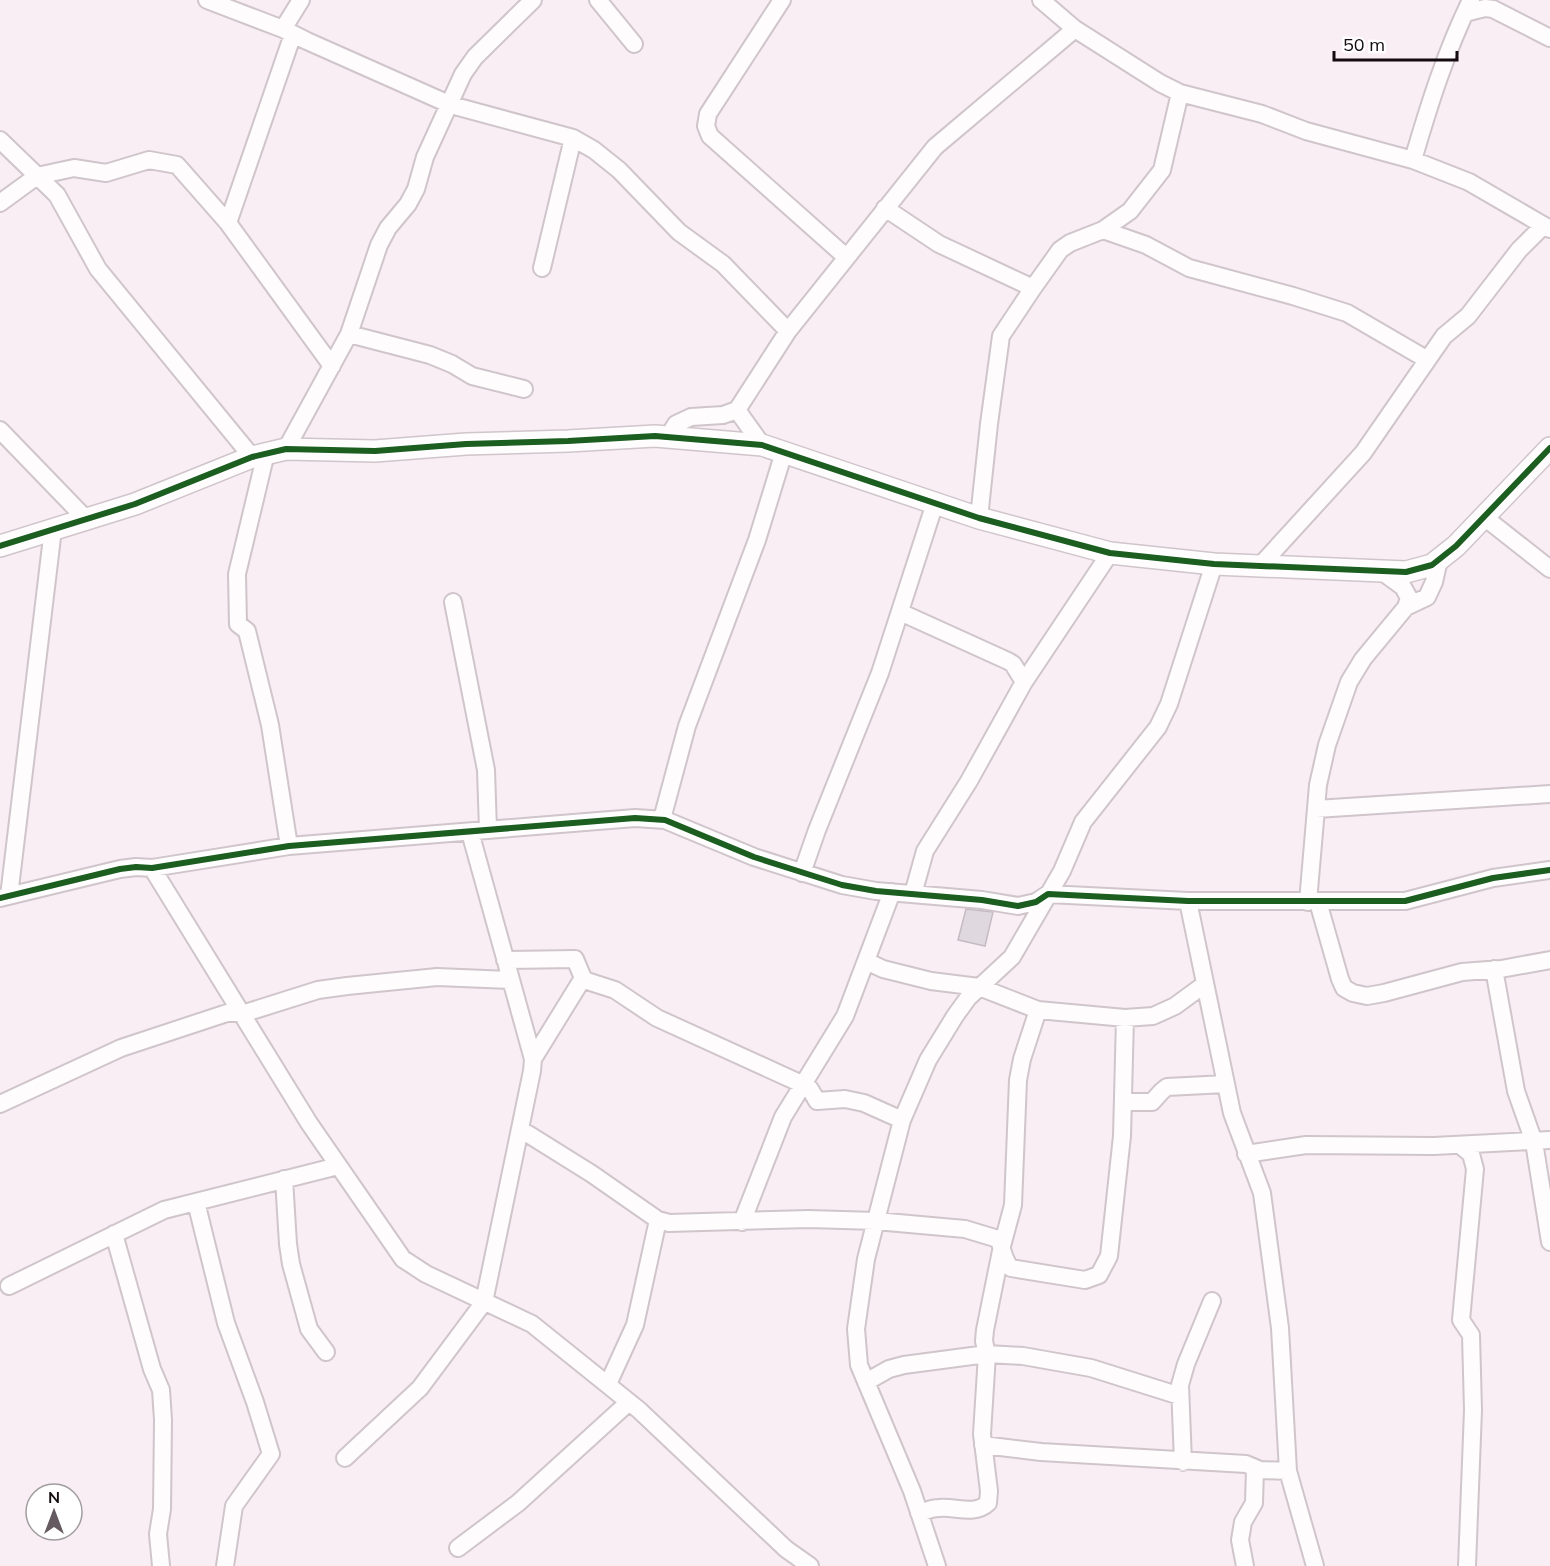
<svg xmlns="http://www.w3.org/2000/svg" width="1550" height="1566" viewBox="0 0 1550 1566" font-family="Mulish,sans-serif">
	<style>
		.building { fill: #e0d8df; stroke: #c4bcc2; stroke-width: 1.5 }
		.lines { fill: none; stroke-linecap: round; stroke-linejoin: round }
		.minor-casing { stroke: #cfc5ca; stroke-width: 20 }
		.tertiary-casing { stroke: #cfc5ca; stroke-width: 24 }
		.minor { stroke: #fefcfd; stroke-width: 16 }
		.tertiary { stroke: #fefcfd; stroke-width: 21 }
		.cycleway-casing { stroke: #fff; stroke-width: 10 }
		.cycleway { stroke: #1b5e20; stroke-width: 6 }
	</style>
	<rect width="100%" height="100%" fill="#f9eef4"/>
	<path class="building" d="M966,909L993,912L985,946L958,940Z"/>
	<g class="lines">
		<g class="minor-casing">
			<path id="minor" d="M207,0L283,29L307,41L451,105L573,138L594,150L619,170L679,232L723,264L788,331
				M598,0L634,44
				M782,0L708,114L706,126L710,136L846,257
				M1041,0L1075,29L1160,83L1180,93L1262,114L1306,131L1413,160L1469,182L1550,229
				M1465,13L1485,8L1493,9L1550,38
				M283,29L301,0
				M0,140L57,195L98,269L252,457
				M1413,160C1429,105 1446,51 1471,0
				M0,203L37,176L74,168L106,173L149,160L177,165L228,223L332,366
				M885,208L939,244L1033,288
				M228,223L293,34
				M1103,230L1146,245L1189,268L1293,296L1347,313L1426,359
				M542,268L573,138
				M349,334L430,355L452,364L472,376L524,389
				M737,410L762,445
				M0,430L86,519
				M668,437L676,424L691,417L723,415L737,410L788,331L935,147L1075,29
				M286,449L349,334L379,245L388,228L408,204L416,189L425,157L463,74L475,57L533,0
				M266,453L237,574L238,624L247,631L270,725L289,846
				M1484,517L1550,569
				M979,518L989,424L1001,336L1033,288L1060,250L1070,243L1103,230L1130,211L1162,170L1180,93
				M1259,567L1363,453L1444,336L1468,316L1519,250L1543,226
				M453,602L486,770L488,830
				M1406,607L1427,597L1434,582L1439,560
				M900,612L1008,661L1013,664L1024,682
				M1316,809L1550,794
				M662,819L687,726L757,540L784,452
				M152,868L309,1123L403,1259L426,1274L532,1324L639,1410L786,1549L810,1566
				M802,873L817,830L880,673L935,503
				M913,894L925,851L969,781L1024,682L1110,553
				M9,896L53,529
				M0,898L120,869L136,867L152,868L289,846L635,818L665,820L754,857L842,885L876,891L982,900L1018,906L1036,902L1048,894L1188,901H1405L1493,878L1550,870
				M1188,901L1232,1113L1262,1193L1280,1328L1288,1471L1315,1566
				M1308,902L1318,785L1327,745L1349,682L1363,659L1406,607L1409,598L1403,587L1381,571
				M1318,902L1340,979L1344,988L1353,993L1367,996L1384,993L1462,972L1501,969L1550,960
				M505,960L575,959L583,978L587,981L615,990L657,1018L804,1085L810,1089L817,1101L845,1099L864,1103L902,1120
				M866,961L883,969L931,981L979,987L1038,1010L1125,1018L1153,1016L1175,1006L1205,984
				M1494,969L1516,1091L1534,1142L1550,1242
				M533,1059L583,978
				M1123,1102H1152L1162,1091L1167,1087L1226,1084
				M0,1104L121,1048L224,1014L231,1012L242,1014L318,990L347,986L437,977L510,980
				M520,1129L592,1174L658,1220L669,1223L809,1219L876,1221L965,1229L998,1239C1003,1248 1003,1260 1011,1268L1085,1280L1099,1275L1109,1256L1122,1136L1125,1018
				M1460,1145L1471,1154L1475,1169L1461,1320L1471,1335L1473,1410L1467,1566
				M1246,1154L1306,1145L1434,1146L1550,1140
				M284,1179L288,1244L291,1264L309,1329L326,1352
				M196,1202L226,1323L255,1402L271,1454L234,1506L225,1566
				M742,1222L783,1117L845,1016L892,892
				M114,1234L152,1369L161,1390L163,1420L162,1509L158,1534L161,1566
				M9,1286L164,1210L338,1166
				M866,1382L889,1369L904,1365L987,1354L1023,1356L1091,1368L1180,1396
				M608,1384L635,1325L658,1220
				M983,1445L1041,1452L1246,1464L1260,1470L1288,1471
				M345,1458L420,1388L484,1302L532,1071L533,1059L470,832
				M1183,1462L1180,1385L1186,1364L1212,1301
				M919,1513C925,1511 932,1508 939,1508C955,1506 974,1516 988,1503L989,1491L982,1434L987,1354L984,1341L985,1330L1002,1246L1013,1205L1018,1080L1022,1059L1038,1010
				M458,1548L518,1503L629,1402
				M937,1566L912,1491L859,1365L856,1329L866,1259L902,1120L928,1060L955,1016L968,998L1012,957L1062,871L1083,822L1158,727L1169,704L1214,564
				M1245,1566L1240,1540L1243,1522L1254,1503L1255,1469"/>
		</g>
		<g class="tertiary-casing">
			<path id="tertiary" d="M0,546L135,504L252,457L286,449L375,451L466,444L568,441L655,436L762,445L979,518L1110,553L1214,564L1406,572L1432,565L1456,546L1550,448"/>
		</g>
		<use href="#minor" class="minor"/>
		<use href="#tertiary" class="tertiary"/>
		<g class="cycleway-casing">
			<path id="cycleway" d="M0,546L135,504L252,457L286,449L375,451L466,444L568,441L655,436L762,445L979,518L1110,553L1214,564L1406,572L1432,565L1456,546L1550,448
				M0,898L120,869L136,867L152,868L289,846L635,818L665,820L754,857L842,885L876,891L982,900L1018,906L1036,902L1048,894L1188,901H1405L1493,878L1550,870"/>
		</g>
		<use href="#cycleway" class="cycleway"/>
	</g>
	<g transform="translate(54 1512)"><circle r="28" fill="#ffffff" stroke="#a19d9f" stroke-width="1.5"/>
	<path d="M0-4.5L10 22L0 15L-10 22Z" fill="#645a5f"/>
	<text y="-9" font-size="16" font-weight="bold" text-anchor="middle" fill="#130b0f">N</text>
	</g>
	<path d="M1334 51v9h123v-9" fill="none" stroke="#130b0f" stroke-width="3"/>
	<text x="1343" y="51" font-size="18" fill="#130b0f" stroke="#ffffff" stroke-width="4.5" paint-order="stroke">50 m</text>
</svg>
